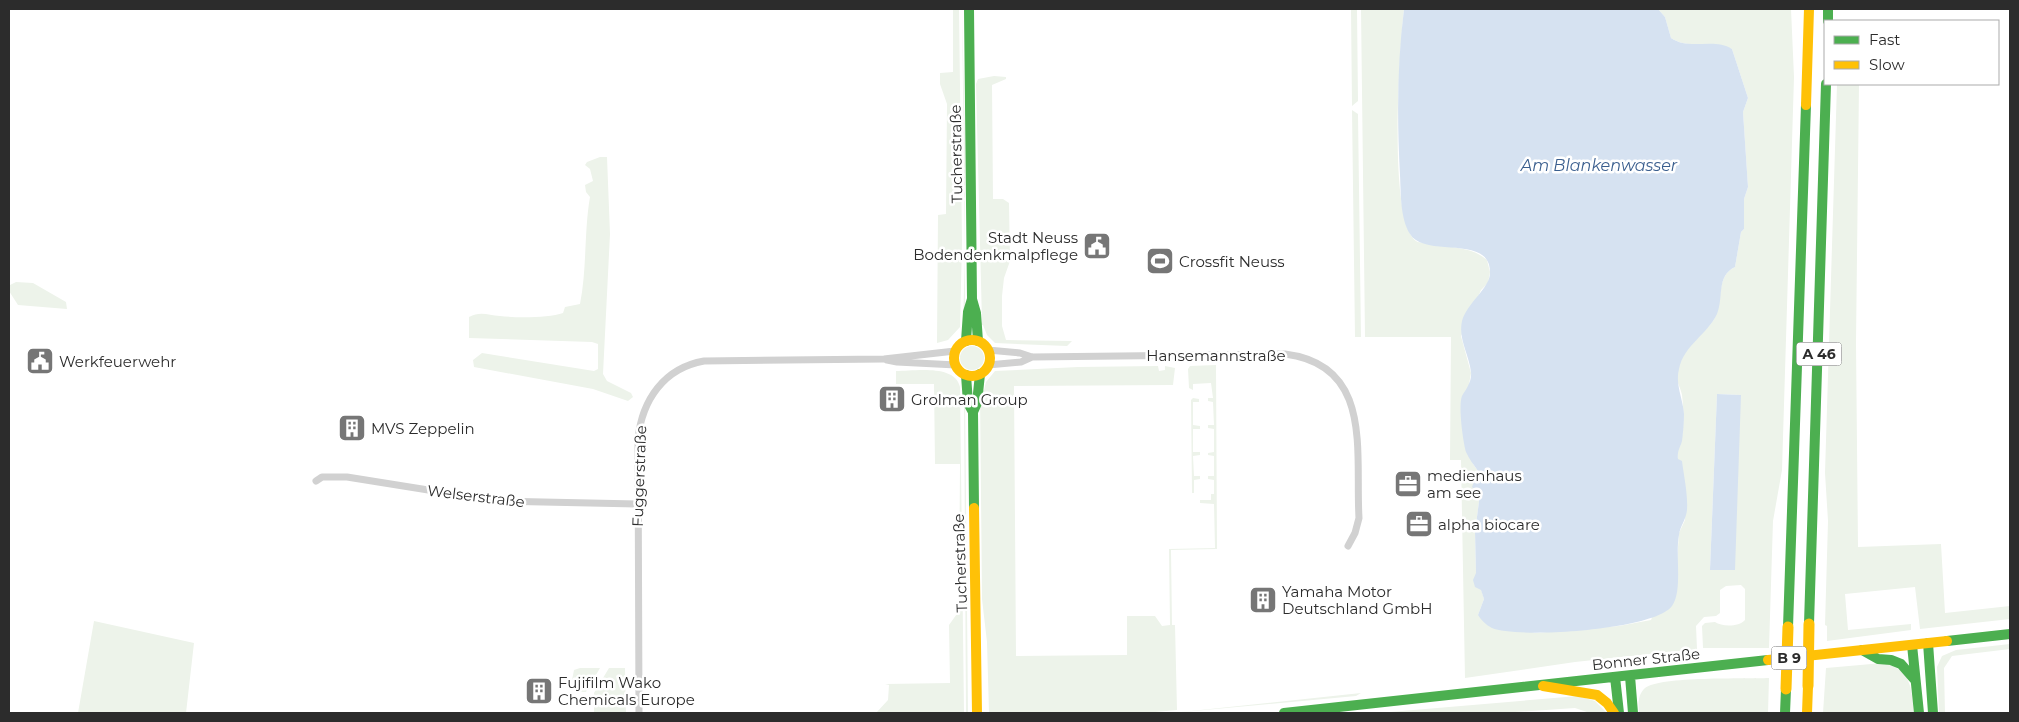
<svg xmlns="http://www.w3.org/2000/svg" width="2019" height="722" viewBox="0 0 2019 722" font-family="Montserrat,sans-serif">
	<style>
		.green { fill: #edf3ea; fill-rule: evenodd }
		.water { fill: #d6e2f1 }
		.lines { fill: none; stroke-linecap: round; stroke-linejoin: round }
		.street { stroke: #d1d1d1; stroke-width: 7 }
		.fast { stroke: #4caf50; stroke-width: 10 }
		.slow { stroke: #ffc107; stroke-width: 10 }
		.slow-bridge { stroke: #ffc107; stroke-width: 11 }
		.labels { text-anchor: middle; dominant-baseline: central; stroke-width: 5; stroke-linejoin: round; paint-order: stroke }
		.shield { fill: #fff; stroke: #6b6b6b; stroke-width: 1 }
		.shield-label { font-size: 14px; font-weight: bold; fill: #2c2c2c }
		.street-label { font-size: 15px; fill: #2c2c2c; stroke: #fff }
		.poi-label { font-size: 15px; fill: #2c2c2c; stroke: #fff; text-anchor: start }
		.water-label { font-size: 16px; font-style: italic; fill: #3a5e8e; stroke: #fff }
	</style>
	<rect width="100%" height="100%" fill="#fff"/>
	<path class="green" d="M953,9H959L962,243L960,327L948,340L937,343L938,215L946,214L947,104L940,84V73L953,72Z
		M962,9L965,137V325H963L965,255Z
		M1351,9H1357L1358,101L1352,106Z
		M1361,9H1404C1400,45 1387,220 1416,241C1419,243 1426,243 1430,244C1450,248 1471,246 1487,260L1490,272L1488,283L1481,290L1461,336L1471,373L1468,390L1462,397L1473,464L1478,471L1480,494L1475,532L1476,573L1484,599L1478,615L1535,633L1619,626L1651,620L1677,561L1679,533L1685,520L1677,451C1685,438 1684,411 1682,395C1681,389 1677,383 1677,377C1678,363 1687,346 1697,337C1703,331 1709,327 1713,321C1724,303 1715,276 1735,267L1741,232L1744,229V199L1748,187L1743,112L1748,98L1732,49C1712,40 1689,50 1671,38L1665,17L1658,9H1791L1794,77L1782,470L1773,521L1769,648H1703L1702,626L1705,623L1715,622C1722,627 1739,627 1745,620V589L1741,585L1726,586L1720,590V613L1716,616L1704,617L1696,626L1697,649L1575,662L1465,678L1461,460H1450L1451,337H1365ZM1717,394L1741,395L1710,570V569Z
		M994,76L1006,77V79L992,85L993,199H1003L1009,203L1010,261L1004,278L1002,296V326L1006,340L1072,341L1067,346L995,343L987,335L983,325H980L982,322L976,84L978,79Z
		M1837,84H1859L1856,343L1858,547L1941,544L1945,613L2010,606V619L1920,629L1915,587L1845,594L1848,630L1911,624V630L1827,641V626L1825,625L1828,521L1825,473Z
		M1352,110L1358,114L1361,337H1355Z
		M600,157H607L610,234L603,374L607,381L631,393L633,397L628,401L593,389L474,367L473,360L482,353L594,371L598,369V344L592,342L469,338V317C480,311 488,315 500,316C516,318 549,318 563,313L565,307L580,304C587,269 584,231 590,197L586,192L585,185L593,181L590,169L585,165L587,162Z
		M16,282L33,283L66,302L67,309L18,305L9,291L10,285Z
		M960 358a12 12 0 1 1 24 0a12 12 0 1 1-24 0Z
		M1216,365L1217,549L1171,550L1172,625H1175L1177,710L1144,713H989L987,642L982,599L980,391L984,390L986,382L995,371L1078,367L1158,366L1159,371L1165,370V366L1175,368L1173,385L1014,386L1016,656L1127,655V616H1155L1162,626L1170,625L1169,549L1215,548L1214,504L1200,503V500H1211V494H1214V480L1208,479V476H1214V456L1208,455V453L1214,452V429L1208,428V425H1214L1213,402L1208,401V398H1213L1211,383L1193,384V390L1189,388L1188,369L1190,366Z
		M896,371C915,371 955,364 960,387L964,713H876L888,700L889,685L885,684L950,683L949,625L959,611L960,464H935L934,384H896Z
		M964,391H965L968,713H966Z
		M1193,398L1199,399V402H1193V425L1200,426V429H1193V452H1200V455L1193,456L1194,476H1200V479L1194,480V493H1192L1191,400Z
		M94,621L194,643L186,713H78Z
		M2010,644V649L1952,656L1944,668L1945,713H1939L1937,667L1942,656L1956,650Z
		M1883,663C1912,670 1911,687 1914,713H1823L1826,668Z
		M600,668L586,692H579V680H572L574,670L580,668Z
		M609,668H625L626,713H594V693Z
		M1769,678L1768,713H1639C1638,704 1638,694 1645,688C1660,676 1746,679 1769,678Z
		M1361,693L1356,696L1172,713Z
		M1578,696L1595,701L1607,713H1590L1575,708L1500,713H1378Z"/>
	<path class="water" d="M1404,9H1658L1665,17L1671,38C1690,51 1714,37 1732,49L1748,98L1743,112L1748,187L1744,199V229L1741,232L1735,267C1716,276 1724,297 1717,314C1707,335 1684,345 1679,369C1675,384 1683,399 1684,414C1684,423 1683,433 1682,441C1680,448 1677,451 1678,459L1682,461C1684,477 1688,494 1687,510C1686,520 1680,526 1679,535C1675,554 1683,591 1672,606C1655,630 1518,639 1492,628C1486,625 1481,620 1478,615L1484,599L1481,590L1475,587L1473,580L1476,573L1475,532L1480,494L1472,487L1478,471C1474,465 1469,459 1466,452C1463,442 1458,405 1462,396C1466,389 1472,382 1471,372C1469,354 1458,339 1462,321C1467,303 1490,288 1490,273C1491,233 1425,259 1410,234C1400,218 1401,193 1400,175C1397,119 1397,65 1404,9Z
		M1717,394L1741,395L1735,570H1710Z"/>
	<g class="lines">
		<path class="street" d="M988,350L1020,353L1032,357L1285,354C1374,365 1355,453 1359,518L1355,533L1348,546
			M887,360L897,362L956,365
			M988,365L1021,362L1032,357
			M316,481L322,477H347L497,501L637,504
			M639,713L638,439C642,400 664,368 704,361L884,359L955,351"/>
		<path class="fast" d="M1828,9V21
			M972,299L976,313L978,341
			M966,341L968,312L972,299L969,9
			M966,375L968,403L973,412
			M974,508L973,412L977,403L980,374
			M1809,624L1826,84
			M1788,627L1806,105
			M1947,641L2010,634
			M1928,643L1933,713
			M1912,645L1919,713
			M1862,650L1878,659L1891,660L1901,664L1915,680
			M1630,676L1633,713
			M1615,677L1619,713
			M1284,713L1768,660
			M1785,713L1786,689"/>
		<path class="slow" d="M1806,105L1809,9
			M954 358a18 18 0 1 1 36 0a18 18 0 1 1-36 0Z
			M974,508L977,713
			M1768,660L1947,641
			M1543,686L1597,695L1607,703L1614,713
			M1807,713L1808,686"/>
		<path class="slow-bridge" d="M1808,686L1809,624
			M1786,689L1788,627"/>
	</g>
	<defs>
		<g id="civic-square" transform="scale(1.4375)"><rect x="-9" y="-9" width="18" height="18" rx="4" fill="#767676" stroke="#fff"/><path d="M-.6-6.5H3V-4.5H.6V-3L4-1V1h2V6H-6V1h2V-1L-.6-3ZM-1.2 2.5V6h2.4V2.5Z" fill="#fff"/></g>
		<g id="stadium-square" transform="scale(1.4375)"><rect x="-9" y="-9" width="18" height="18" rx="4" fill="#767676" stroke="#fff"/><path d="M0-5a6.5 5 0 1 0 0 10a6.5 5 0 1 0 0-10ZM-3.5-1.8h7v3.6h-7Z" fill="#fff"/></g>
		<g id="building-square" transform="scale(1.4375)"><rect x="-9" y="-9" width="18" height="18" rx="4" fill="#767676" stroke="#fff"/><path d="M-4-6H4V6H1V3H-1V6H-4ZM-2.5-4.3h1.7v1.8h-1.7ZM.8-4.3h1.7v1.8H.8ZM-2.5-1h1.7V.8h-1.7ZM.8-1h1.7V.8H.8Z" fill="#fff"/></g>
		<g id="office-square" transform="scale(1.4375)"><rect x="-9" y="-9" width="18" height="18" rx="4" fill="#767676" stroke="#fff"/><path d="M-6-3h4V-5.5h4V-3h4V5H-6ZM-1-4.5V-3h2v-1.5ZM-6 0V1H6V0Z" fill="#fff"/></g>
	</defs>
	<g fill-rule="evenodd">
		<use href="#civic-square" x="1097" y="246"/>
		<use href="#stadium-square" x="1160" y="261"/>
		<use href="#civic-square" x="40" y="361"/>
		<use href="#building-square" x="892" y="399"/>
		<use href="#building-square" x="352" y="428"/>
		<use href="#office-square" x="1408" y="484"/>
		<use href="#office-square" x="1419" y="524"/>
		<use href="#building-square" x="1263" y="600"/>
		<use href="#building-square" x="539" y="691"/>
	</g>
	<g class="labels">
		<g class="shield">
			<rect x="1796.5" y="342.5" width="45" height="23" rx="4"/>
			<rect x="1771.5" y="646.5" width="35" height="23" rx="4"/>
		</g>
		<g class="shield-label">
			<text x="1819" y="354">A 46</text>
			<text x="1789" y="658">B 9</text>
		</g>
		<g class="street-label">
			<text transform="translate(956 154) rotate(-91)">Tucherstraße</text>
			<text x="1216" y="355">Hansemannstraße</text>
			<text transform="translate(639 476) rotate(-88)">Fuggerstraße</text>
			<text transform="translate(476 496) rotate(7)">Welserstraße</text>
			<text transform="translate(960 563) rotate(-92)">Tucherstraße</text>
			<text transform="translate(1646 659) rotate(-6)">Bonner Straße</text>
		</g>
		<g class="poi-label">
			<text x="1078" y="237" text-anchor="end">Stadt Neuss<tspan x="1078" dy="17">Bodendenkmalpflege</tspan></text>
			<text x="1179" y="261">Crossfit Neuss</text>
			<text x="59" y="361">Werkfeuerwehr</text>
			<text x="911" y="399">Grolman Group</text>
			<text x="371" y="428">MVS Zeppelin</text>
			<text x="1427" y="475">medienhaus<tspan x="1427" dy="17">am see</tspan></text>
			<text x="1438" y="524">alpha biocare</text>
			<text x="1282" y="591">Yamaha Motor<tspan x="1282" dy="17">Deutschland GmbH</tspan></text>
			<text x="558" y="682">Fujifilm Wako<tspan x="558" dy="17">Chemicals Europe</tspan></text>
		</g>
		<g class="water-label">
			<text x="1599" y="165">Am Blankenwasser</text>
		</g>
	</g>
	<rect width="2019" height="722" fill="none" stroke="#2c2c2c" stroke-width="20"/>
	<rect x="1824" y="20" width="175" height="65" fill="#ffffff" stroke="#ababab"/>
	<rect x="1834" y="36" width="25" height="8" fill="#4caf50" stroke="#ababab"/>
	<text x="1869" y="45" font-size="15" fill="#2c2c2c">Fast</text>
	<rect x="1834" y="61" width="25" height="8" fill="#ffc107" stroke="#ababab"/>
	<text x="1869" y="70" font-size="15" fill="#2c2c2c">Slow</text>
</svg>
